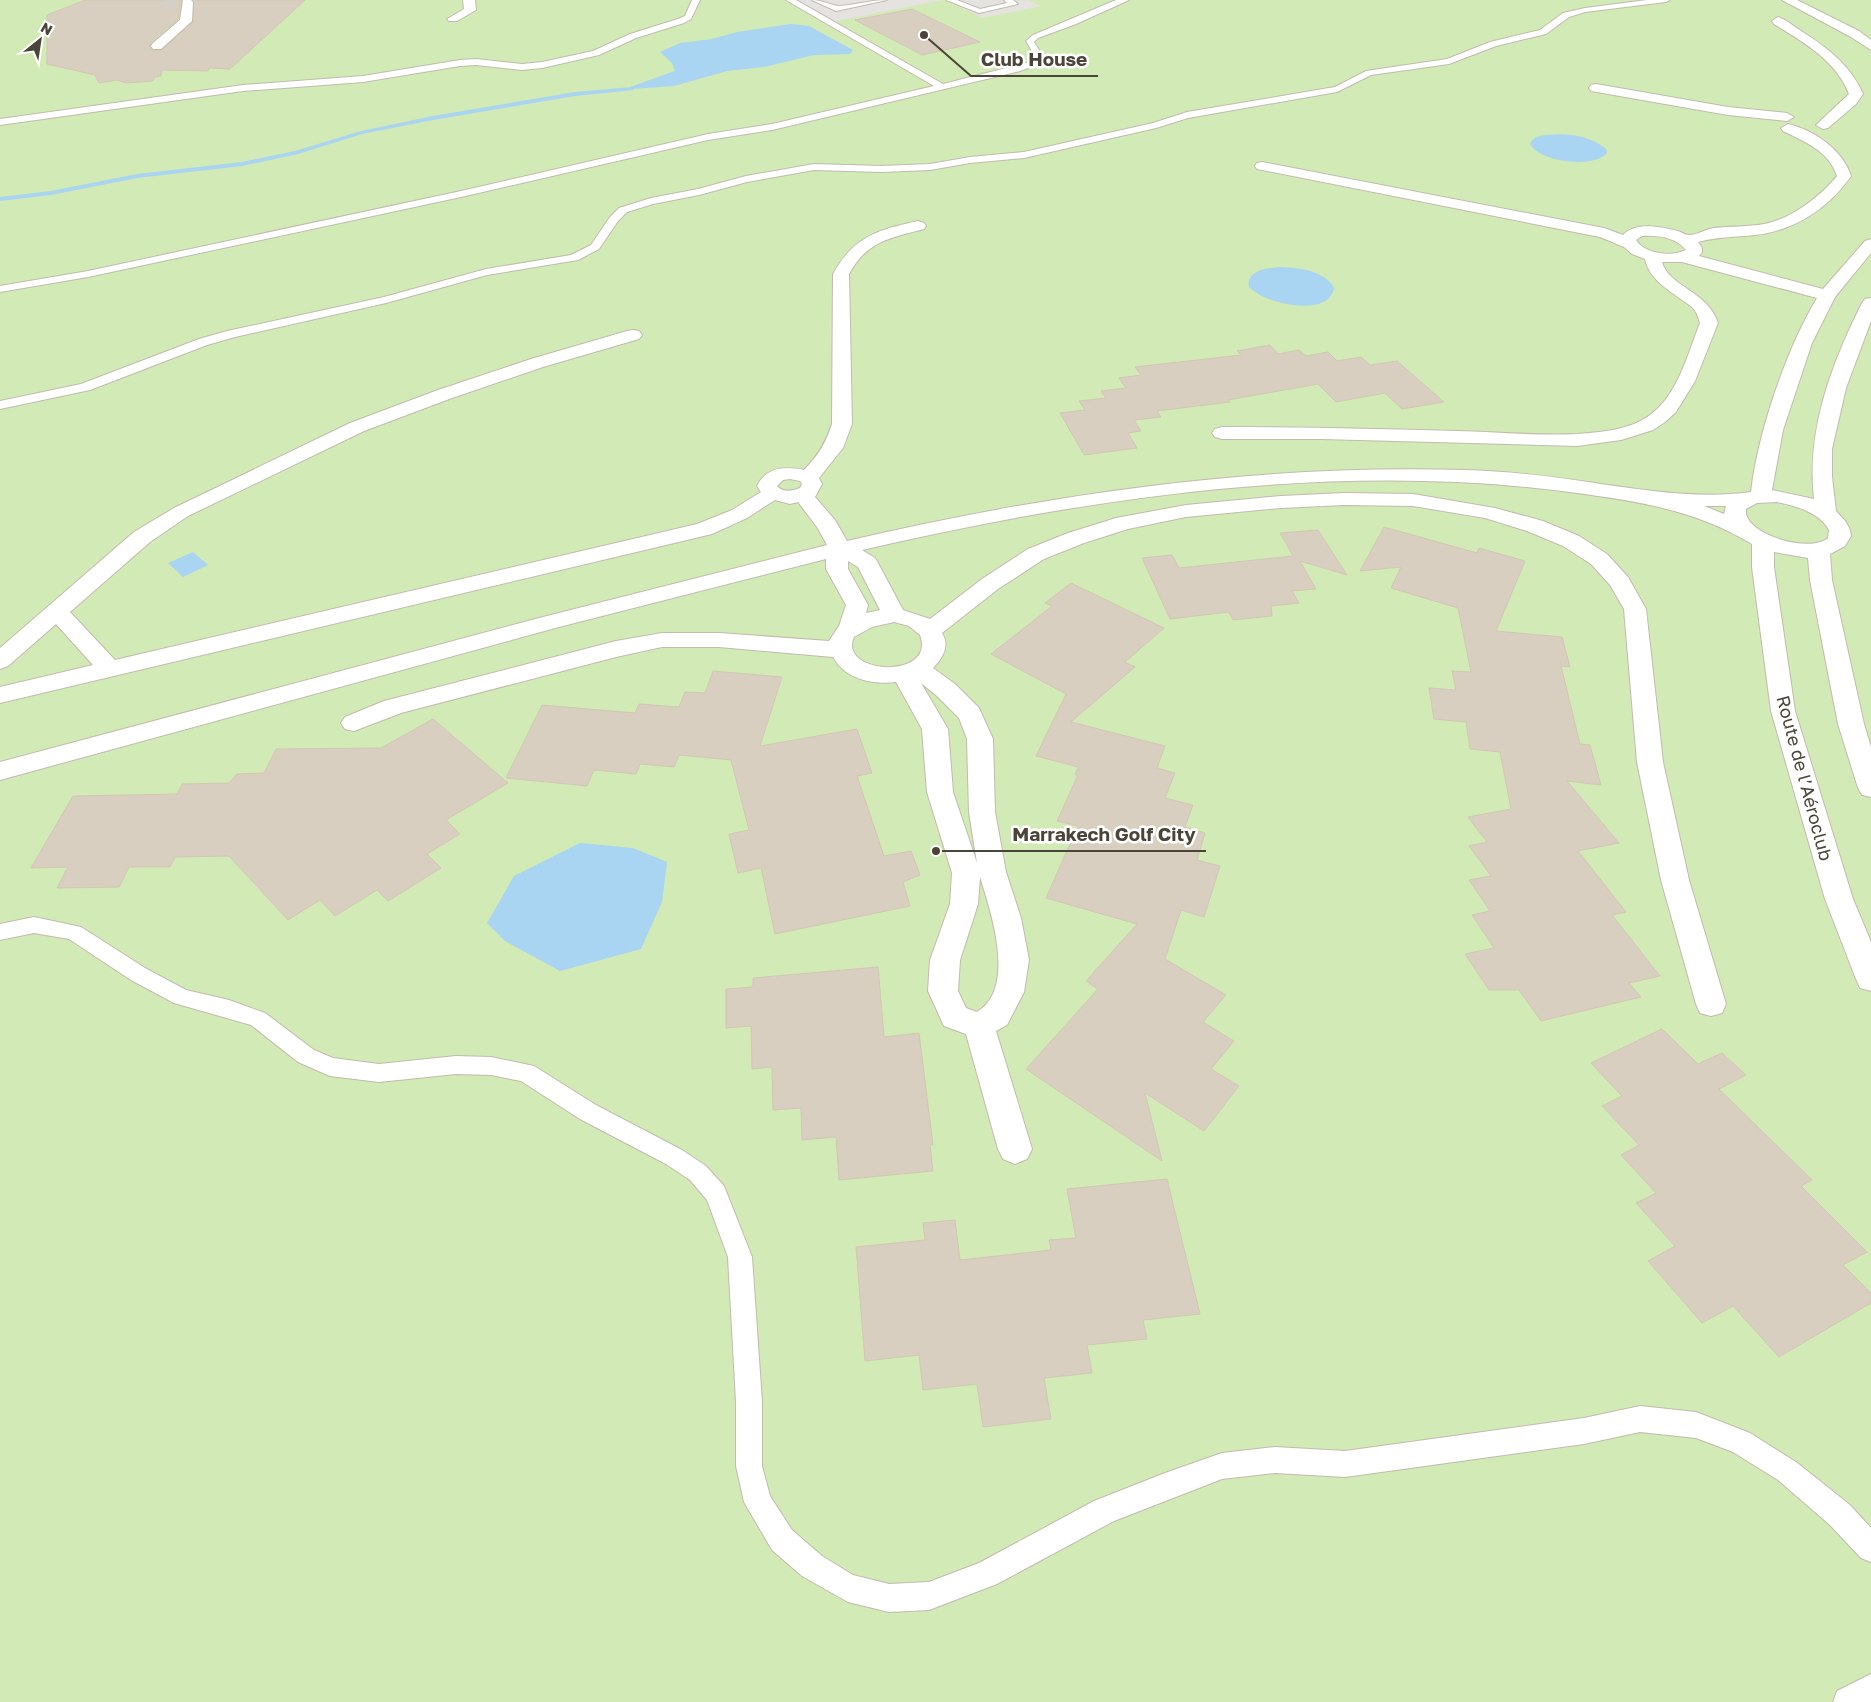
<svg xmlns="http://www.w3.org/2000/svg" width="1871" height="1702" viewBox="0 0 1871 1702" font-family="'Golos Text',sans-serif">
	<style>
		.green { fill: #d2eab5 }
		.parking { fill: #e5e3e0 }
		.water { fill: #a9d4f2 }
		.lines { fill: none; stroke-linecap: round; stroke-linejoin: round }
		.stream { fill: #a9d4f2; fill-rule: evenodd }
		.building { fill: #d8cfc1; stroke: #d3c7b4 }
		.minor-tunnel { stroke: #d4d0c8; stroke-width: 13; stroke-dasharray: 13 6; stroke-linecap: butt }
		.service-casing { stroke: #c2bbae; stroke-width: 2 }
		.minor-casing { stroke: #c2bbae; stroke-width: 2 }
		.service { fill: #fff; fill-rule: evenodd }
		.minor { fill: #fff; fill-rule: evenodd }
		.labels { text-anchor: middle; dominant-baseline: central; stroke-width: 5; stroke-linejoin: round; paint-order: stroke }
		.street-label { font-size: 18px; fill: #4b4439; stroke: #fff }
		.leader { fill: none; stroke: #4b4439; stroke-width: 2 }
		.callout-dot { fill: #4b4439; stroke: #fff; stroke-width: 2 }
		.callout-label { font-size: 19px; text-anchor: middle; font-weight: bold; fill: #4b4439; stroke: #fff; stroke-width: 5; stroke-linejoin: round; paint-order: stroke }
	</style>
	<rect width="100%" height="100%" fill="#f6f3ec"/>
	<path class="green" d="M0,0H1871V1702H0Z"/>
	<path class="parking" d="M791,0H943L832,22Z
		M945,0H1028L1041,6L983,18Z"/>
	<path class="water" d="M791,24L809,26L853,50L850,54L814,55L764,67L727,71L674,86L632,89L630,87L675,71L672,63L660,52L680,43L712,39L737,32Z
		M1546,135C1566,133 1590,135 1606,149L1607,153C1593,169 1540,162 1530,144C1533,137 1539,136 1546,135Z
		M1280,267C1300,268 1322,270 1334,287C1331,319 1264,304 1249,287C1246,270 1268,268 1280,267Z
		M193,552L208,565L183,577L168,563Z
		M580,843L633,848L667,862L662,902L641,949L560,971L505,941L487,923L514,876Z"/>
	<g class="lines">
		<path class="stream" d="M632,87L634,90L575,96L433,120L362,134L298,154L242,166L137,178L51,195L0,201V197L51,191L137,174L242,162L295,151L361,131L433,116L575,92Z"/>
	</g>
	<path class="building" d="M85,0H181L178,19L151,42L149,47L153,51L162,50L193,22L194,0H305L230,69L210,68L207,71L162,70L161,76L154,77L153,81L126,83L117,80L99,83L95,75L47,64V15Z
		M912,9L980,42L922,55L855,20Z
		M1270,345L1278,354L1299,350L1306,356L1328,352L1337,361L1361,357L1370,365L1397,361L1444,402L1402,409L1385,393L1336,402L1318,384L1228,400L1230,402L1157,411L1161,417L1134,420L1141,431L1128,433L1137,448L1084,455L1060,413L1085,410L1079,401L1106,398L1101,391L1126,388L1119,378L1141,375L1135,367L1241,355L1237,351Z
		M1384,527L1477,553L1479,548L1525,561L1496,631L1562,637L1570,667L1561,666L1580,744L1590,745L1601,785L1567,781L1619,843L1578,851L1626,912L1612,915L1660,976L1629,983L1641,997L1541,1021L1519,990H1489L1465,954L1494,948L1472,915L1490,911L1469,880L1491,876L1469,846L1487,842L1468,817L1511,809L1500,752L1470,749L1466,722L1434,719L1429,688L1456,690L1452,671L1471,672L1458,608L1391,588L1401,567L1360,571Z
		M1318,530L1347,575L1300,561L1316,589L1292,591L1299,603L1271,606L1272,616L1233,620L1229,612L1170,619L1142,558L1172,555L1179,568L1293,556L1280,533Z
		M1071,583L1164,628L1125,662L1135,667L1071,722L1165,746L1157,768L1175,773L1165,798L1193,805L1185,827L1205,833L1197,860L1220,866L1204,917L1181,910L1165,959L1226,995L1203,1022L1234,1041L1211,1069L1239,1086L1204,1131L1145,1093L1162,1161L1026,1069L1098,989L1086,981L1137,924L1046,898L1078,826L1057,821L1078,775H1075L1078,767L1036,756L1066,694L991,654L1052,606L1045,603Z
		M713,671L782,677L760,746L857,729L872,773L857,776L884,856L911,851L920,875L903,882L910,906L775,934L761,868L738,873L729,834L749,830L731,760L679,755L674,767L640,764L636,774L594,770L587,786L506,778L542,705L635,713L639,704L679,707L685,692L705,693Z
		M433,719L508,783L446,820L460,834L427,854L441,868L388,901L377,890L335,916L320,900L288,920L229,856L175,857L170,867H129L119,887L57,888L68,867L31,868L73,796L177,794L182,784L229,783L237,774L264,773L276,749L381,748Z
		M878,967L884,1037L919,1033L933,1145H930L933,1171L839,1180L836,1137L802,1140L801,1108L773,1110L772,1067L752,1069L751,1026L726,1028V989L753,987V978Z
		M1662,1029L1698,1064L1722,1053L1746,1075L1719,1089L1812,1180L1801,1186L1867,1252L1843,1265L1871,1293V1303L1779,1357L1733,1306L1702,1323L1648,1261L1675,1246L1636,1203L1656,1193L1621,1155L1639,1145L1602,1106L1622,1096L1591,1063Z
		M1167,1179L1200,1314L1143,1320L1147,1339L1087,1345L1092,1373L1044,1378L1051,1419L983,1427L977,1384L923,1390L919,1355L865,1361L856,1247L925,1240L923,1223L955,1220L960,1260L1051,1250L1049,1240L1076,1238L1067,1189Z"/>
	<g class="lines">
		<path class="minor-tunnel" d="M164,0L180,2L196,0"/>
		<g class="service-casing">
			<path id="service" d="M692,0H700L691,19L684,23L636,38L599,55L542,68L522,70L476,65L460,66L363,82L243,91L0,125V119L243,85L363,76L460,60L476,59L522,64L542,62L593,51L630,34L678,19L685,16Z
				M786,0H796L943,84L1034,61L1036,58L1026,41L1033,35L1116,0H1129L1076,24L1038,38L1034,42L1044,58L1042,63L1020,71L772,130L708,140L461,197L88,277L0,292V286L88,271L461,191L708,134L772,124L934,86Z
				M812,0C823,0 832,6 839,6C855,5 870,0 887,0L836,11Z
				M946,0H957L980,9L1007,3L1004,0H1013L1018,4L979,13Z
				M1647,0H1670L1666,2L1585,12L1569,17L1546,34L1496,46L1449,64L1371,75L1337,92L1188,118L1156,128L1024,158L970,163L930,170L881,172L814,170L747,182L699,195L653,204L627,212L618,221L599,249L578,260L487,275L386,303L235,337L207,345L90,390L0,409V401L81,384L199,339L227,331L384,297L486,269L571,255L591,245L610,217L619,208L651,198L698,189L746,176L814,164L881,166L930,164L970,157L1024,152L1153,123L1187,112L1335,87L1366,71L1447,59L1490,42L1540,30L1563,13L1585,8Z
				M34,917L81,927L145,968L186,990L229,1000L265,1013L314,1050L333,1058L379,1064L456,1056L491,1057L534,1066L596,1105L682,1150L706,1166L724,1186L752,1257L762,1402V1466L770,1496L792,1530L822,1556L853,1575L889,1584L929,1582L979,1563L1094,1501L1165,1473L1222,1453L1275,1447L1345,1451L1584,1418L1640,1406L1696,1412L1750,1433L1796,1462L1850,1505L1871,1528V1562L1861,1558L1830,1525L1778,1480L1733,1452L1696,1438L1640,1432L1584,1444L1345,1477L1275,1473L1222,1479L1114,1521L997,1584L929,1610L889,1612L848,1602L802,1576L772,1550L744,1502L736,1466V1402L728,1257L707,1200L690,1180L666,1164L580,1119L521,1081L491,1075L456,1074L379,1082L330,1076L298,1062L251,1025L174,1003L131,980L69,939L34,933L0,940V924Z
				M1871,1674V1702H1833L1837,1691Z"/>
		</g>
		<g class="minor-casing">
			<path id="minor" d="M183,0H191L193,2L192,21L161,49H153L151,46L153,43L180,20Z
				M463,0H475L476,10L457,21H449L447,19L464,9Z
				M1782,0H1797L1859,31L1871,40V50L1851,37Z
				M1778,17C1785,19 1792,25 1798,29C1825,46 1850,64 1863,94L1856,104L1828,128L1823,129L1816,125L1849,94C1836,60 1803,42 1774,24L1772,21Z
				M1596,84L1728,107L1787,113L1794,117L1787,121L1728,115L1591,91L1589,88L1591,85Z
				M1788,124C1814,130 1843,150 1851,176C1829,208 1794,231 1755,235C1735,237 1717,237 1698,242L1702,248V252L1699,256L1823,289L1865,241L1871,239V253L1835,297L1812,343L1783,430L1772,490L1814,499C1806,430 1832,363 1862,303L1865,299L1871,298V321L1846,388L1832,449V477L1836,511L1846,522L1850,530L1851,536L1845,546L1830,554L1832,580L1864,724L1871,747V797L1862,795L1858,788L1838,724L1810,580L1808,558L1774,552V567L1795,711L1853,899L1871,942V991L1860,988L1856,979L1825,899L1771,711L1752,567V544C1694,509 1636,501 1570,492C1336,461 1090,497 862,550L875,558L878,563L903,610L930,619L982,579L1028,549L1068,533L1116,518L1186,505L1281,496L1344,493L1413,494L1495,508L1543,521L1579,536L1607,554L1628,577L1646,609L1663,762L1689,880L1726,1004L1722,1013L1711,1016L1700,1013L1696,1004L1661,880L1637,762L1624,609L1610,585L1591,564L1563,546L1527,531L1485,518L1413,506L1344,505L1281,508L1186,517L1128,529L1084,543L1044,559L998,589L942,633C950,646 943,658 933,668L955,684L979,708L993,739L995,812L1006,872L1021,918L1029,960L1024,992L1007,1025L996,1031L1032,1149L1027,1159L1015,1164L1003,1159L998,1149L966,1034L944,1026L928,991L930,960L950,904L952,873L927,792L922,729L896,682C872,685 845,679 833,657L719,647H662L616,657L401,713L354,731L345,729L341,723L345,717L384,701L616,641L662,633H719L829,641L839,626L846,605L826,569V559L559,627L0,780V762L543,617L827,545L817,527L798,502L790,504L775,500L747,518L712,534L0,703V687L93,665L56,624L8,666L0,669V648L134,532L174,508L350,423L438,390L531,359L627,331L633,330L639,331L642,335L639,339L543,367L452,398L364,431L188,516L150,542L70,612L115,660L697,524L732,510L761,492L757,486C766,467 785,466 804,470C818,456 826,443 832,424L833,274C854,236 878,230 918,221L924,223L926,226L924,229C890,238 867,241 849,274L852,424L843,448L819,478L822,484L815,497L835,520L847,541C1049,494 1255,464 1464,470C1510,471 1555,477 1601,484C1650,491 1701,499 1751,492C1758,432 1786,350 1817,298L1682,262H1662C1669,287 1708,291 1718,323L1695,381L1676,412L1665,422L1653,430L1621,440L1577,446L1321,439H1222L1215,437L1212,433L1215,429L1222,427C1300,427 1378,429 1457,431C1496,432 1539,436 1578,434C1602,432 1630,430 1650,415C1678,395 1688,353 1700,323L1697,314L1693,308C1675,293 1650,283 1645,259L1632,254L1624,247L1600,237L1262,170L1257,169L1255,166L1257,163L1262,162L1604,228L1623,235C1636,221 1661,227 1678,231C1681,232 1685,235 1689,235C1697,235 1706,229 1714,228C1731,226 1748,227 1764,224C1791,219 1820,197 1837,176C1829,151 1805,142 1783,131L1781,128ZM1642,236C1657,235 1676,237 1686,250C1672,257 1644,254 1636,240ZM790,479L800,481L802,484L800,488C792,491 783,493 777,486L783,480ZM1777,502C1796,506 1819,512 1829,530L1828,538C1810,554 1742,534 1746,509L1757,503ZM1704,506H1726L1724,514ZM848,561L858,567L880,610L866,613L868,605L848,569ZM894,622L909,626L920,635C937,680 837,675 854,637L872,627ZM921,683L937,696L959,718L967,739L969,812L977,863L953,792L948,729ZM980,877C991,912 1017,988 977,1012L966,1008L958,991L960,960L978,904Z"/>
		</g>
		<use href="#service" class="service"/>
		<use href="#minor" class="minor"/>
	</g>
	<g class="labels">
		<g class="street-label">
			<text transform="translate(1805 778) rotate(75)">Route de l’Aéroclub</text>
		</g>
	</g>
	<path class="leader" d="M924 35L971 76H1098M936 851L1003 851H1206"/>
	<g class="callout-dot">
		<circle cx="924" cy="35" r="5"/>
		<circle cx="936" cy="851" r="5"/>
	</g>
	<g class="callout-label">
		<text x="1034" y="66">Club House</text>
		<text x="1104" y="841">Marrakech Golf City</text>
	</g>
	<g transform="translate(40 40) rotate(30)" stroke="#ffffff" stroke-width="4" paint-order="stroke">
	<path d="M0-4L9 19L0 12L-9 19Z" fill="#4b4439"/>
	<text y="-8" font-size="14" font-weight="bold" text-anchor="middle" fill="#4b4439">N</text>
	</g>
</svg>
